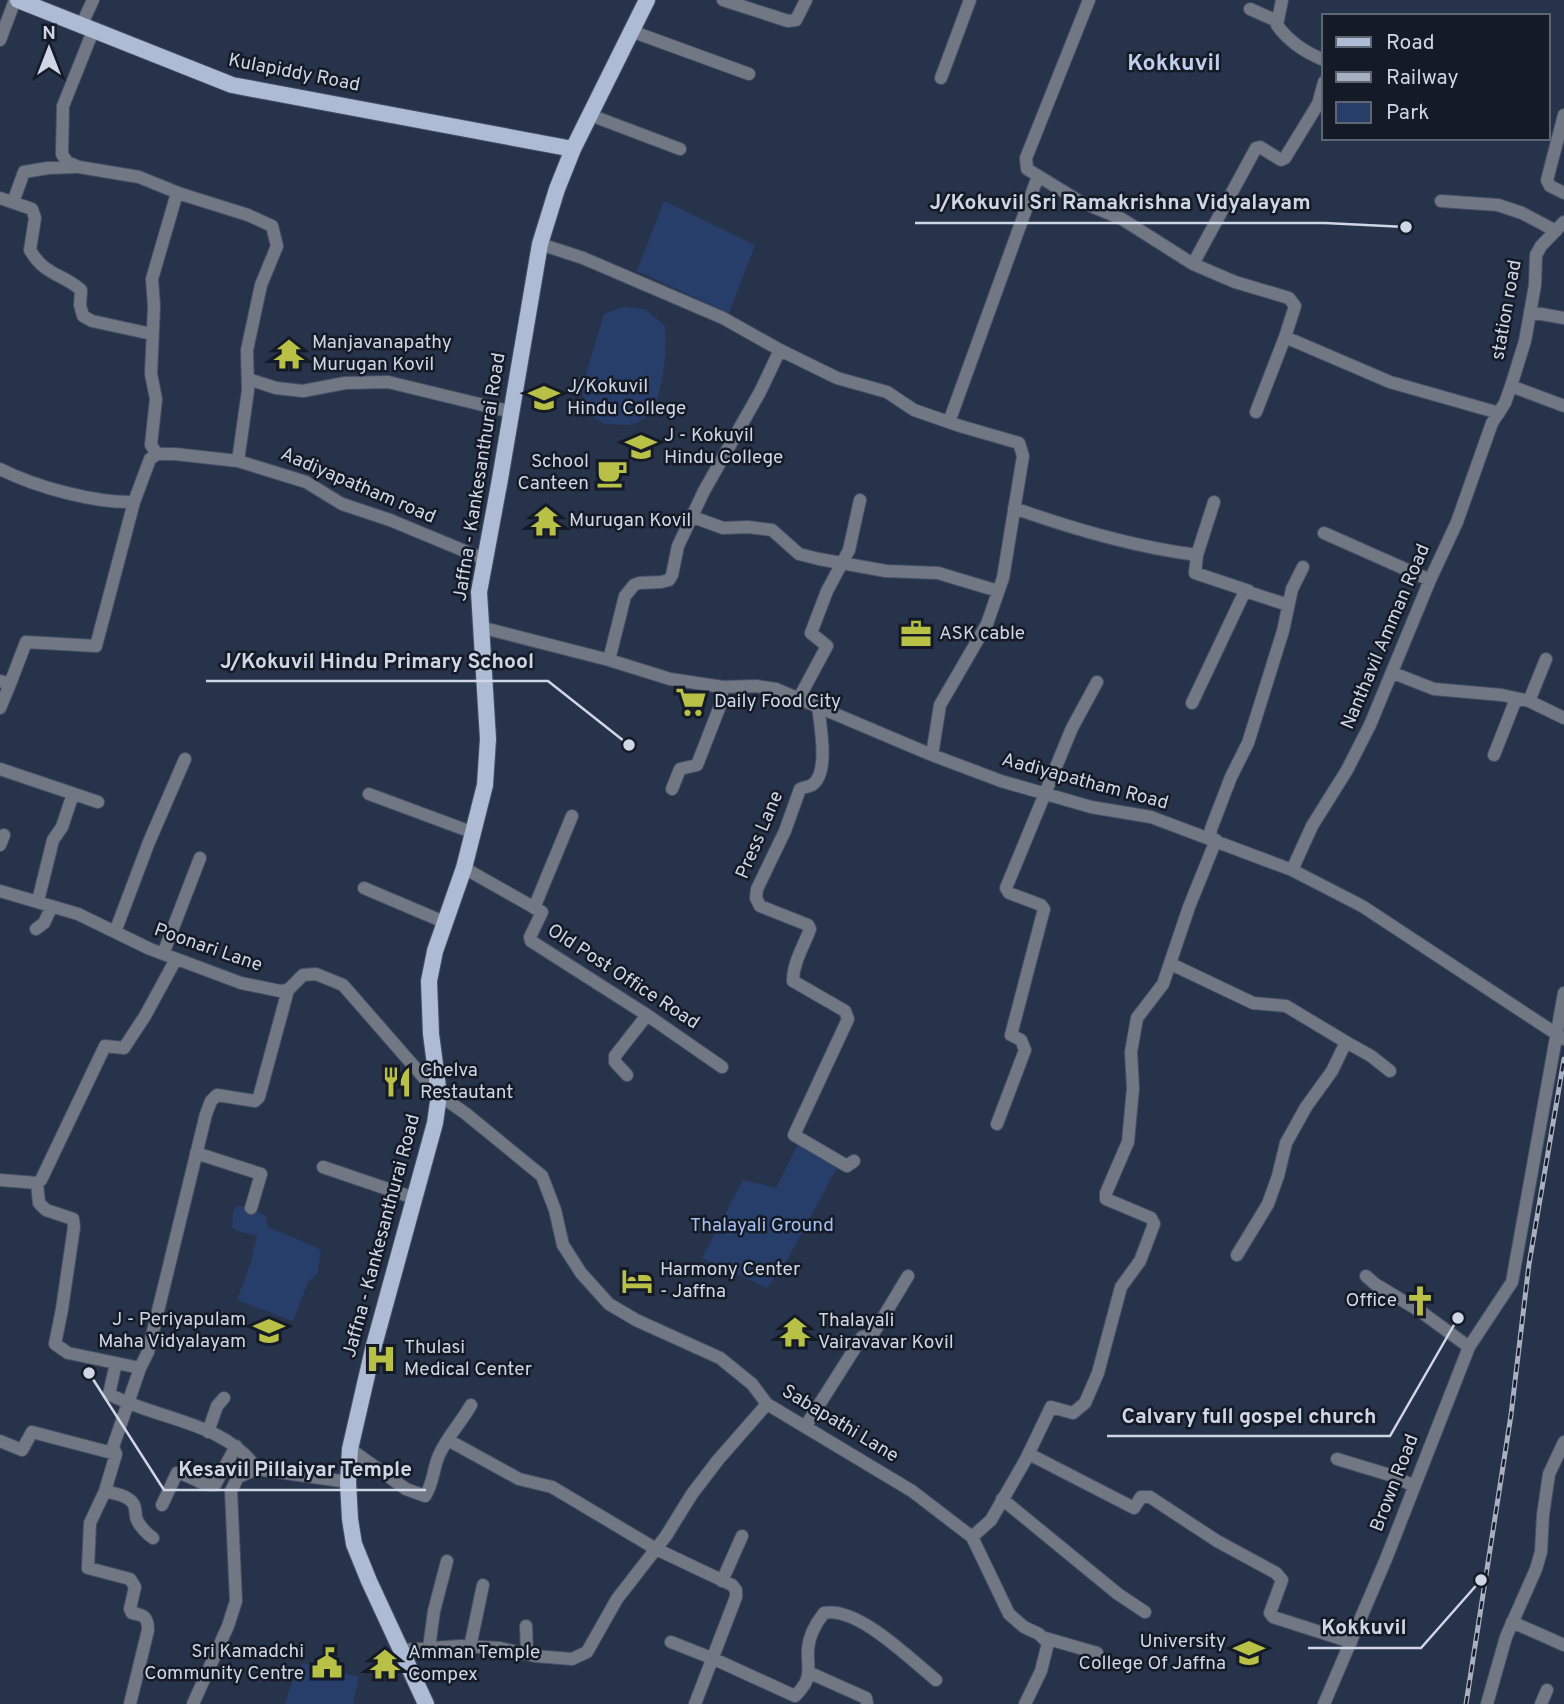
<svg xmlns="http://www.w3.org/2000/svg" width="1564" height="1704" viewBox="0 0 1564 1704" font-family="Overpass,sans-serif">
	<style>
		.green { fill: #283e6a }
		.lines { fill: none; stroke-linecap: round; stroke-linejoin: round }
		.minor-casing { stroke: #455166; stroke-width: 14 }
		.major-casing { stroke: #455166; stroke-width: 18 }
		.minor { stroke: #717884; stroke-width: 12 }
		.major { stroke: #aebbd4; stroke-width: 16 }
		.rail-casing { stroke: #a7b0c1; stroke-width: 5 }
		.rail { stroke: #151b26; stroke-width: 2.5; stroke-dasharray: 8; stroke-linecap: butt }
		.labels { text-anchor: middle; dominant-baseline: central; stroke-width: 5; stroke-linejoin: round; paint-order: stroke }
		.street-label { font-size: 19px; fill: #cfd7e6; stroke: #151b26 }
		.poi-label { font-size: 19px; fill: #cfd7e6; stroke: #151b26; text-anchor: start }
		.park-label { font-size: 19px; fill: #a3bff4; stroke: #151b26 }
		.quarter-label { font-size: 23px; font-weight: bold; fill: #beceec; stroke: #151b26 }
		.leader { fill: none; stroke: #cfd7e6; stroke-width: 2.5 }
		.callout-dot { fill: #cfd7e6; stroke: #151b26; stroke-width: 2.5 }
		.callout-label { font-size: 21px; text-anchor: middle; font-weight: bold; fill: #cfd7e6; stroke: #151b26; stroke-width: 5; stroke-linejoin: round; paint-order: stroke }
	</style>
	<rect width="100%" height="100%" fill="#27334a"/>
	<path class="green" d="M664,201L755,245L729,313L637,271Z
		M623,307L645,309L665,326C668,357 662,383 653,413L633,425L605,424L585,413L582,387L604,314Z
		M801,1138L838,1166L788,1258L767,1288L702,1258L743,1180L776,1188Z
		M237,1206H245L265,1215L268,1227L318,1248L321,1252L317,1274L308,1282L293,1321L237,1300L251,1262L257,1236L238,1231L232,1227L233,1211Z
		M303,1663L359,1677L353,1704H285L294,1676Z"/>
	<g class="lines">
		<g class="minor-casing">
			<path id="minor" d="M723,0L788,21L796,20L806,0
				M1089,0L1026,158L1027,169L1079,201L1122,219L1193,264L1235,282L1289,298L1295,306L1285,337L1390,382L1499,413
				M1282,0L1277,25C1289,42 1304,52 1324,60
				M1250,9L1277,21
				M81,26L93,0
				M93,31L63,106L62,154L67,162L79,167L139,177L181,194L248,215L272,226L277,246L261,285L247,350L248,390L238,461
				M631,31L749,74
				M0,40L15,0
				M941,78L970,0
				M590,115L680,149
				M1564,115L1547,180L1550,186L1564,193
				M0,198L32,209L35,218L30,250C45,276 62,273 81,290L80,305L83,316L92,321L152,334
				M1441,201L1498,205L1522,213L1556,231
				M13,202L24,172L48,168L75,167
				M540,244L583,258L723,318L780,350L837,378L887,392L914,410L960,426L1019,443L1023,456L1003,578L987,624L940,705L932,755
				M1193,264L1256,148L1260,147L1281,160L1285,158L1318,104L1324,82
				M1530,312L1564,318
				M248,379L276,388L303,391L345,383L388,382L512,412
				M1511,386L1564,406
				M1256,412L1285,337
				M949,422L1038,176
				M157,454L151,445L156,399L151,374L154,306L152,279L177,193
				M0,469C36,487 94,503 134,502L150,459L157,454H175L238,461L306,482L342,504L390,520L484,559
				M1014,508C1073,529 1134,547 1197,555L1195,573L1249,591
				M693,517L723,528L748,527L772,530L799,554L819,559L886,571L938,573L998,591
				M1324,533L1430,580
				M1197,555L1214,502
				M480,627L609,660L670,679L723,687L756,686L776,689L932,755L1001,781L1091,807L1151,817L1292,870L1362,906L1564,1039
				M609,660L625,596L634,585L639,583L661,582L669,580L672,575L678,546L704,491L760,392L780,350
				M1393,673L1434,689L1502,695L1529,701L1564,718
				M0,681L10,684L26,642L96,646L134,502
				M799,698L827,646L811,633L827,591L849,550L860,500
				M1529,701L1546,659
				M1192,703L1245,591L1288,605
				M818,706C820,725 830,773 812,785C808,787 804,787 800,789L785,831L757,889L756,898L760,906L808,925L810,929C804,946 793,962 793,981L845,1011L848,1019L794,1135L847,1166L854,1161
				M0,708L10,684
				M1494,755L1516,699
				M0,769L98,802
				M672,789L680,769L697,765L720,706L723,687
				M369,794L474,833
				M1210,839L1211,829L1231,777L1248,743L1283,631L1292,589L1303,567
				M0,845L4,835
				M464,868L542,912L530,937L531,941L647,1015L722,1067
				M1292,870L1312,826L1347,770L1370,725L1430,580L1457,522L1492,423L1505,403L1511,386L1525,341L1535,285L1536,255L1541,246L1564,222
				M364,888L444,922
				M0,891L78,914L150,949L241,983L280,991L288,990L303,975L316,974L343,985L439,1095L465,1113L542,1176L555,1210L563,1245L581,1273L609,1304L636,1320L720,1358L752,1384L767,1404L912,1491L972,1537L1009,1614L1024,1627L1039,1634L1048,1643L1041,1671L1025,1704
				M38,901L53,840L62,827L73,794
				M534,908L572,816
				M36,929L44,923L52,906
				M115,932L149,842L185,759
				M163,954L200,858
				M1171,964L1253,1003L1286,1006L1346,1042
				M627,1075L615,1062V1056L647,1015
				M997,1124L1025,1050L1021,1040L1011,1035L1044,909L1041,905L1009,893L1006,888L1072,728L1097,682
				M196,1153L261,1174L251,1208
				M323,1167L414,1198
				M0,1180L37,1183L41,1180L105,1046L124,1048L145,1016L176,959
				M37,1183L39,1203L46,1210L73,1219L74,1227L62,1309L55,1344L68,1353L140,1368L148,1352L206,1114L211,1101L217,1095L255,1101L259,1097L288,990
				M1237,1255L1268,1204L1278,1176L1286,1143L1306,1107L1332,1071L1346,1042L1371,1056L1390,1071
				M1366,1276L1375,1284L1420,1311L1469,1347
				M116,1363L109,1394C157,1420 224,1421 257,1469
				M805,1427L862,1337L873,1334L908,1276
				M208,1432L217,1406L224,1398
				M448,1440L519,1479L552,1487L656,1549L732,1585L736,1590V1597L695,1704
				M0,1441L22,1450L32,1432L116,1454L113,1447L140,1368
				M350,1449L406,1489L425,1496C434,1483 433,1466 440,1453C448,1436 462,1421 471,1405
				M116,1454L105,1491L90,1523L88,1568L130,1579L135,1587L130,1609L132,1613C144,1615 148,1617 148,1630L130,1704
				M1029,1454L1134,1508L1141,1497H1150L1217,1541L1276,1573L1282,1580L1270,1613L1273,1617L1351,1642
				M1337,1459L1393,1476L1414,1486
				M105,1491C112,1493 121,1494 127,1498C136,1503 135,1509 136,1517C138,1525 147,1534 153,1538
				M1002,1499L1118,1594L1145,1612
				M162,1505L177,1473C192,1475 200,1486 215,1485L236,1446
				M972,1537L991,1520L1026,1459L1051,1407L1073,1413L1085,1403L1098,1373L1121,1287L1140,1261L1154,1224L1151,1218L1106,1199V1193L1128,1142L1133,1088L1131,1052L1137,1018L1163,984L1189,907L1216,840
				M722,1581L742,1536
				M1512,1622L1564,1645
				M526,1626L527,1653
				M1045,1638L1097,1653
				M671,1642L714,1659L795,1696C814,1677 807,1671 808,1649C809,1635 816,1623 824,1613C858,1606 911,1660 936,1680
				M470,1647L483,1585
				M429,1648L434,1611L447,1561
				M402,1650L461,1646L500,1648L535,1656L572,1659L587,1652L617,1599L666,1536L692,1494L718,1460L767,1404
				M810,1673L866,1698L867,1704
				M193,1704L228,1626L236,1601L231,1491L238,1477L257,1469L348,1482
				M1324,1704L1386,1559L1469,1347L1512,1282L1564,993
				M1487,1704L1506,1637L1536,1569L1541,1552L1543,1515L1549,1474L1564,1442
				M1541,1704L1547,1690"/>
		</g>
		<g class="major-casing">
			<path id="major" d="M18,0L232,85L573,149
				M426,1704L369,1581L354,1544L350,1519L348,1482L350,1449L373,1349L435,1123L439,1095L431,1034L429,981L435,951L464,868L485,785L488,739L479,592L500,479L540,244L557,189L573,149L647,0"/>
		</g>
		<use href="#minor" class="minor"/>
		<use href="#major" class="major"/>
		<g class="rail-casing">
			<path id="rail" d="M1466,1704L1511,1415L1529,1264L1564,1059"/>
		</g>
		<use href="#rail" class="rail"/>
	</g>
	<defs>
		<g id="temple-bare" transform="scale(2.415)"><path d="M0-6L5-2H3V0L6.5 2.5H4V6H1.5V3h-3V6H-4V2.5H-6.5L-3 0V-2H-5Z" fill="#b9c046" stroke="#151b26" stroke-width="2.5" paint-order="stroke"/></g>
		<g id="school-bare" transform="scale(2.415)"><path d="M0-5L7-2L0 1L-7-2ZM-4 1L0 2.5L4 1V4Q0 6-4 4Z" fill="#b9c046" stroke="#151b26" stroke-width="2.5" paint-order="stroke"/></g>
		<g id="cafe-bare" transform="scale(2.415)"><path d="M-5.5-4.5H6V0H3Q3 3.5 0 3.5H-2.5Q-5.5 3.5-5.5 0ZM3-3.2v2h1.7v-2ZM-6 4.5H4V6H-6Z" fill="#b9c046" stroke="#151b26" stroke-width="2.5" paint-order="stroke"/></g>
		<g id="office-bare" transform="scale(2.415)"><path d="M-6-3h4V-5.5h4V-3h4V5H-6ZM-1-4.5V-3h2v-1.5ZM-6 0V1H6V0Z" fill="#b9c046" stroke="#151b26" stroke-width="2.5" paint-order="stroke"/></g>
		<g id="supermarket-bare" transform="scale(2.415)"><path d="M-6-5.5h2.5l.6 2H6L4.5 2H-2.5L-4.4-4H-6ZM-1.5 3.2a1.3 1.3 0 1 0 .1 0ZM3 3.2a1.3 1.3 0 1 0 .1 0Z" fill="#b9c046" stroke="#151b26" stroke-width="2.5" paint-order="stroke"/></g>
		<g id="restaurant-bare" transform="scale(2.415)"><path d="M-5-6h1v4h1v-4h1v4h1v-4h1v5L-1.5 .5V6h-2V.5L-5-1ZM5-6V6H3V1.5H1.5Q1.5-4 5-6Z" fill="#b9c046" stroke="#151b26" stroke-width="2.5" paint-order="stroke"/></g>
		<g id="hotel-bare" transform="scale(2.415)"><path d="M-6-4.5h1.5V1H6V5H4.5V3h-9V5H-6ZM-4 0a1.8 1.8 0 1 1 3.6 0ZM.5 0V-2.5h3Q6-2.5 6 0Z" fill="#b9c046" stroke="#151b26" stroke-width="2.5" paint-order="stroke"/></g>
		<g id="church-bare" transform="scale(2.415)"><path d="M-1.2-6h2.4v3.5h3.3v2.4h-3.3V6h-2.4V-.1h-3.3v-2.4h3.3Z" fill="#b9c046" stroke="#151b26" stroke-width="2.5" paint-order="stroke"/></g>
		<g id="hospital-bare" transform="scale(2.415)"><path d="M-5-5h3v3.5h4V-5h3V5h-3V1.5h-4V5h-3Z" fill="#b9c046" stroke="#151b26" stroke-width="2.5" paint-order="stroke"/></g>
		<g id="university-bare" transform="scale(2.415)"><path d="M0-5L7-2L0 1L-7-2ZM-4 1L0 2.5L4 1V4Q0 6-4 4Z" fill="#b9c046" stroke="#151b26" stroke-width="2.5" paint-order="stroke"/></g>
		<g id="civic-bare" transform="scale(2.415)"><path d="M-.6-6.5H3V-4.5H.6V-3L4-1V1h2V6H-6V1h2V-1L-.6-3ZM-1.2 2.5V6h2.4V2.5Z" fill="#b9c046" stroke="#151b26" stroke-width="2.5" paint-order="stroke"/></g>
	</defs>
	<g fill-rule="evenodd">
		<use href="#temple-bare" x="289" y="354"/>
		<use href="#school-bare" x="544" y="398"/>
		<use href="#school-bare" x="641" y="447"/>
		<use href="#cafe-bare" x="612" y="473"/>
		<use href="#temple-bare" x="546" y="521"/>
		<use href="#office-bare" x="916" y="634"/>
		<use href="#supermarket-bare" x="691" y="702"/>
		<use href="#restaurant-bare" x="397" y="1082"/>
		<use href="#hotel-bare" x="637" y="1281"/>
		<use href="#church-bare" x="1420" y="1301"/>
		<use href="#school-bare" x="269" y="1331"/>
		<use href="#temple-bare" x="795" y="1332"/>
		<use href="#hospital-bare" x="381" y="1359"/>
		<use href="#university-bare" x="1249" y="1653"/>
		<use href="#civic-bare" x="327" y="1663"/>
		<use href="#temple-bare" x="385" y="1664"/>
	</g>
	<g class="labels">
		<g class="street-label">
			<text transform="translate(294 73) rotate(11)">Kulapiddy Road</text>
			<text transform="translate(1507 310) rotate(-80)">station road</text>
			<text transform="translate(480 477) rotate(-81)">Jaffna - Kankesanthurai Road</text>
			<text transform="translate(358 486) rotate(23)">Aadiyapatham road</text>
			<text transform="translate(1386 637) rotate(-67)">Nanthavil Amman Road</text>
			<text transform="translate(1085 782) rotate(15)">Aadiyapatham Road</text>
			<text transform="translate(760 835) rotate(-67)">Press Lane</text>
			<text transform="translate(208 948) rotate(19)">Poonari Lane</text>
			<text transform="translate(623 977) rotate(33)">Old Post Office Road</text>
			<text transform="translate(382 1236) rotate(-75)">Jaffna - Kankesanthurai Road</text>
			<text transform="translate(840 1424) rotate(31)">Sabapathi Lane</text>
			<text transform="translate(1395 1483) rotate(-69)">Brown Road</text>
		</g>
		<g class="poi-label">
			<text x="312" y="343">Manjavanapathy<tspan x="312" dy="22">Murugan Kovil</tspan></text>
			<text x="567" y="387">J/Kokuvil<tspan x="567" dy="22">Hindu College</tspan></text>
			<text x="664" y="436">J - Kokuvil<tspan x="664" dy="22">Hindu College</tspan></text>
			<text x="589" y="462" text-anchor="end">School<tspan x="589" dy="22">Canteen</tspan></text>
			<text x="569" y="521">Murugan Kovil</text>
			<text x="939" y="634">ASK cable</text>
			<text x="714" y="702">Daily Food City</text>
			<text x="420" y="1071">Chelva<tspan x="420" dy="22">Restautant</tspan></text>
			<text x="660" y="1270">Harmony Center<tspan x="660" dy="22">- Jaffna</tspan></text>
			<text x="1397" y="1301" text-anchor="end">Office</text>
			<text x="246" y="1320" text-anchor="end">J - Periyapulam<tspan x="246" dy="22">Maha Vidyalayam</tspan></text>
			<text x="818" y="1321">Thalayali<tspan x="818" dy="22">Vairavavar Kovil</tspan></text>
			<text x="404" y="1348">Thulasi<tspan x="404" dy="22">Medical Center</tspan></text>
			<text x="1226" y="1642" text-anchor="end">University<tspan x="1226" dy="22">College Of Jaffna</tspan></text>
			<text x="304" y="1652" text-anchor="end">Sri Kamadchi<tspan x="304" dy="22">Community Centre</tspan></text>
			<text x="408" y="1653">Amman Temple<tspan x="408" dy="22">Compex</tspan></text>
		</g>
		<g class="park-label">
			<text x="762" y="1226">Thalayali Ground</text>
		</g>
		<g class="quarter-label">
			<text x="1174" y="64">Kokkuvil</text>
		</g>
	</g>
	<path class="leader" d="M1406 227L1325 223H915M629 745L548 681H206M1458 1318L1390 1436H1107M89 1373L164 1490H426M1481 1580L1421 1648H1308"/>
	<g class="callout-dot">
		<circle cx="1406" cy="227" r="7"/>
		<circle cx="629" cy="745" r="7"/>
		<circle cx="1458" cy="1318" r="7"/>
		<circle cx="89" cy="1373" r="7"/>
		<circle cx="1481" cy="1580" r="7"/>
	</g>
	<g class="callout-label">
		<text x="1120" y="209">J/Kokuvil Sri Ramakrishna Vidyalayam</text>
		<text x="377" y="668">J/Kokuvil Hindu Primary School</text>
		<text x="1249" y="1423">Calvary full gospel church</text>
		<text x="295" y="1476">Kesavil Pillaiyar Temple</text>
		<text x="1364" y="1634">Kokkuvil</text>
	</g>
	<rect x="1322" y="14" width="228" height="126" fill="#151b26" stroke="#5f6673" stroke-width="2"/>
	<rect x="1336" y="37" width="35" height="10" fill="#aebbd4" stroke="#5f6673" stroke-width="2"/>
	<text x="1386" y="49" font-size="21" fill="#cfd7e6">Road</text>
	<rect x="1336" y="72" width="35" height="10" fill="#a7b0c1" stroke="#5f6673" stroke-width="2"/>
	<text x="1386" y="84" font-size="21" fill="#cfd7e6">Railway</text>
	<rect x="1336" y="102" width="35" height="21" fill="#283e6a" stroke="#5f6673" stroke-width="2"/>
	<text x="1386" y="119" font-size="21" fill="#cfd7e6">Park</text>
	<g transform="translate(49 49)" stroke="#151b26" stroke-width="5" paint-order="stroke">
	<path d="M0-5L12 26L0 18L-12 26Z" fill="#cfd7e6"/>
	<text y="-10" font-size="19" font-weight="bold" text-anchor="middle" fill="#cfd7e6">N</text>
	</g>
</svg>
